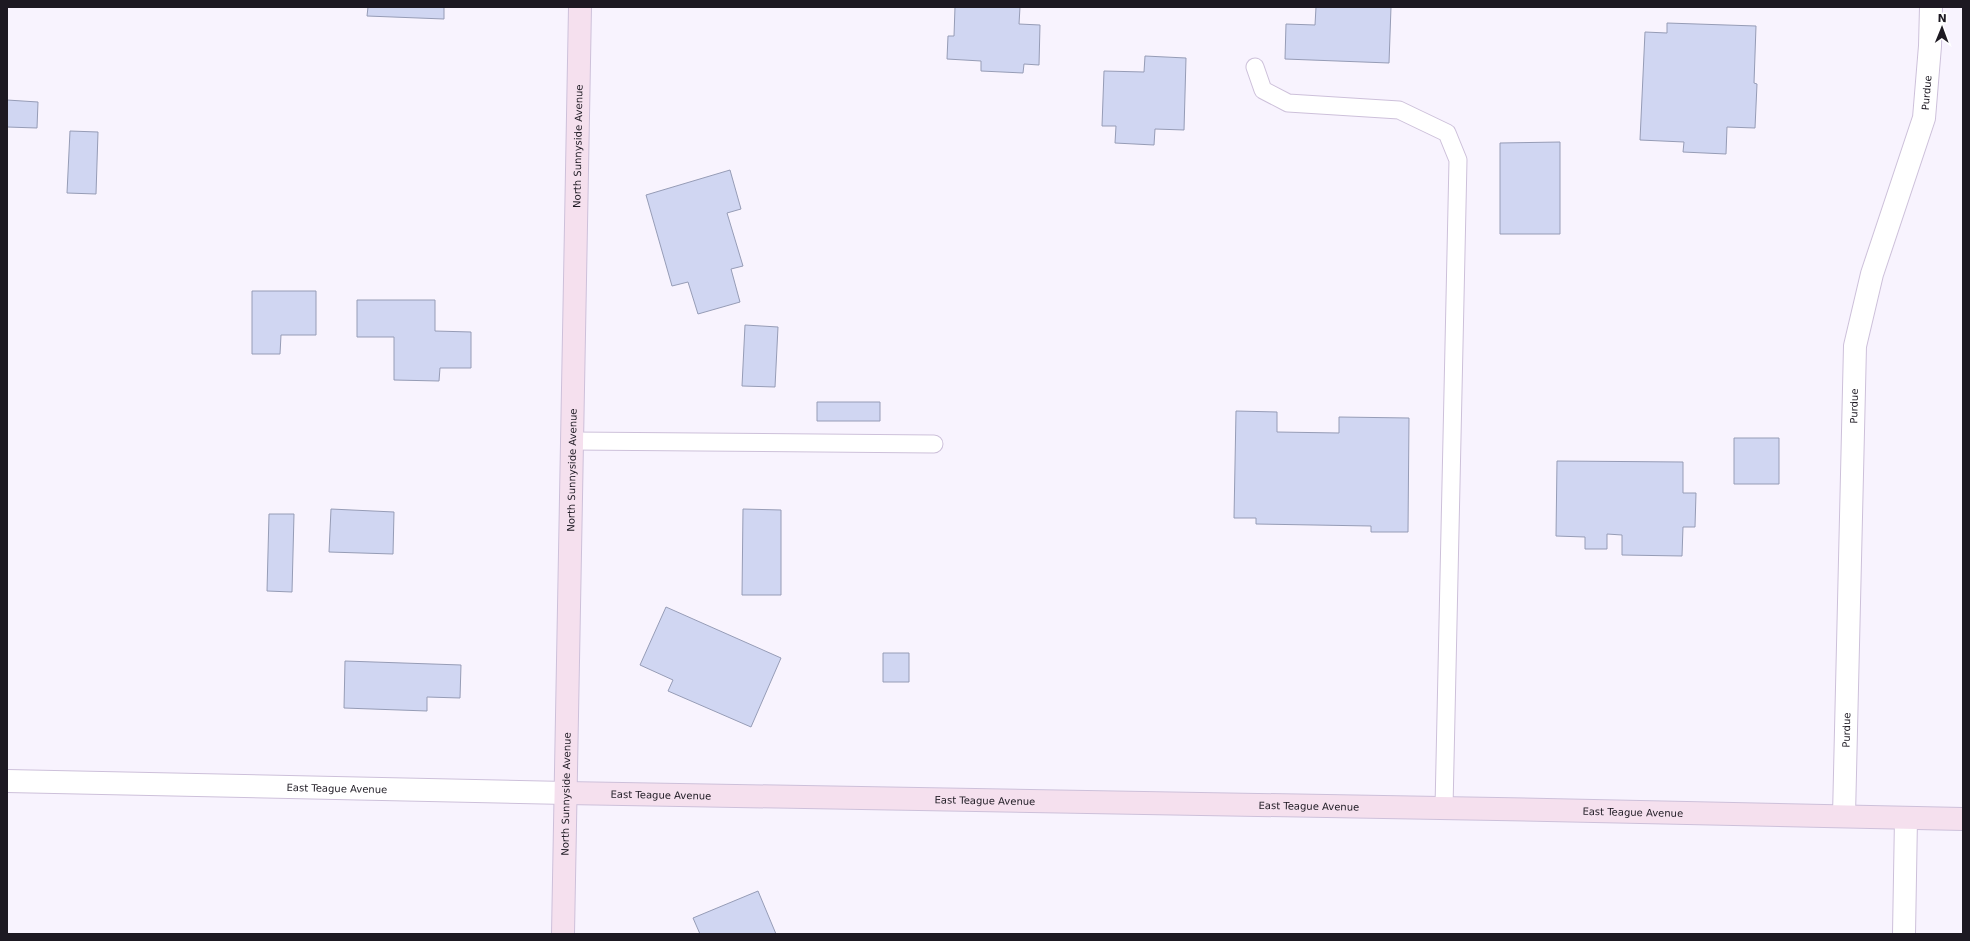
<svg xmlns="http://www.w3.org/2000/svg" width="1970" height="941" viewBox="0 0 1970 941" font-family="'DejaVu Sans',sans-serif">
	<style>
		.building { fill: #d0d6f2; stroke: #969cb6 }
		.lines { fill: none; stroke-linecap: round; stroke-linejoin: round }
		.lane-casing { stroke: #cdc0da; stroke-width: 19 }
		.street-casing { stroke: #cdc0da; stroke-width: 24 }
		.secondary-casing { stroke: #cdc0da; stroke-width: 24 }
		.lane { stroke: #fff; stroke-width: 17 }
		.street { stroke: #fff; stroke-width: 22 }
		.secondary { stroke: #f5e0ee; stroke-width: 22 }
		.labels { text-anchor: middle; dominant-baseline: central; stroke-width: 3; stroke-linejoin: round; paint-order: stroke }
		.street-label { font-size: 10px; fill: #1d1922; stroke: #fff }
	</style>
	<rect width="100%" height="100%" fill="#f8f3fe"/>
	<path class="building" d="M368,7H444V19L367,16Z
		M955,7H1020L1019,24L1040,25L1039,65L1024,64L1023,73L981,71V61L947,59L948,36H954Z
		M1316,7H1391L1389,63L1285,59L1286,24L1315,25Z
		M1667,23L1756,26L1754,83L1757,84L1755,128L1727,127L1726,154L1683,152L1684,142L1640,140L1645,32L1667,33Z
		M1145,56L1186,58L1184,130L1155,129L1154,145L1115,143L1116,126H1102L1104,71L1144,72Z
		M7,100L38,102L37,128L7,127Z
		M70,131L98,132L96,194L67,193Z
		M1560,142V234H1500V143Z
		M730,170L741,209L727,213L743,266L731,269L740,302L698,314L688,282L672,286L646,195Z
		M252,291H316V335H281L280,354H252Z
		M357,300H435V331L471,332V368H440L439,381L394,380V337H357Z
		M745,325L778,327L775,387L742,386Z
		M817,402H880V421H817Z
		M1236,411L1277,412V432L1339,433V417L1409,418L1408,532H1371V526L1256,524V518H1234Z
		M1734,438H1779V484H1734Z
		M1557,461L1683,462V493H1696L1695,527H1683L1682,556L1622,555V535L1607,534V549H1585V537L1556,536Z
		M331,509L394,512L393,554L329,552Z
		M743,509L781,510V595H742Z
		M269,514H294L292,592L267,591Z
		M666,607L781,658L751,727L668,691L673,680L640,665Z
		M883,653H909V682H883Z
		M345,661L461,665L460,698L427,697V711L344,708Z
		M758,891L776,934H700L693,918Z"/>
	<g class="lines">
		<g class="lane-casing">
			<path id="lane" d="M1255,67L1263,90L1288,103L1399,110L1447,133L1458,160L1444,808
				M572,441L934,444"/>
		</g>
		<g class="street-casing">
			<g id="street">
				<path id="s1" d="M7,781L566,793"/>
				<path id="s2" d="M1844,816L1855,346L1872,274L1924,118L1930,46L1931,7"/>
				<path d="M1904,934L1906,818"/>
			</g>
		</g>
		<g class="secondary-casing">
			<g id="secondary">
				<path id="s3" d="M566,793L1497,809L1963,819"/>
				<path id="s4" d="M563,934L580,7"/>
			</g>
		</g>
		<use href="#lane" class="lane"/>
		<use href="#street" class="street"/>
		<use href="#secondary" class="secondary"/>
	</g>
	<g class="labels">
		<g class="street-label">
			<text stroke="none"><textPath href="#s2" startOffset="734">Purdue</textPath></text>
			<text stroke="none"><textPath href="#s4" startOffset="788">North Sunnyside Avenue</textPath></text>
			<text stroke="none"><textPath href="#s2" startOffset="410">Purdue</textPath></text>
			<text stroke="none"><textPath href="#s4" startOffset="464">North Sunnyside Avenue</textPath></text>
			<text stroke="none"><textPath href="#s2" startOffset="86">Purdue</textPath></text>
			<text stroke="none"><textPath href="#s1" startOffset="330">East Teague Avenue</textPath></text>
			<text stroke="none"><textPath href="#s4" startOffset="140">North Sunnyside Avenue</textPath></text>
			<text stroke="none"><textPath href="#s3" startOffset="95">East Teague Avenue</textPath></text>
			<text stroke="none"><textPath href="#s3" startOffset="419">East Teague Avenue</textPath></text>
			<text stroke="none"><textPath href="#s3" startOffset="743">East Teague Avenue</textPath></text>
			<text stroke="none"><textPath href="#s3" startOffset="1067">East Teague Avenue</textPath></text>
		</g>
	</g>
	<rect width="1970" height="941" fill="none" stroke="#1d1922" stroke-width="16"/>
	<g transform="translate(1942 28) rotate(1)" stroke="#ffffff" stroke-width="3" paint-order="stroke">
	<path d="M0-3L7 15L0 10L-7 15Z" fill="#1d1922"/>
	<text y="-6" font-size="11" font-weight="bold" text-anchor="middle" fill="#1d1922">N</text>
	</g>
</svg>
